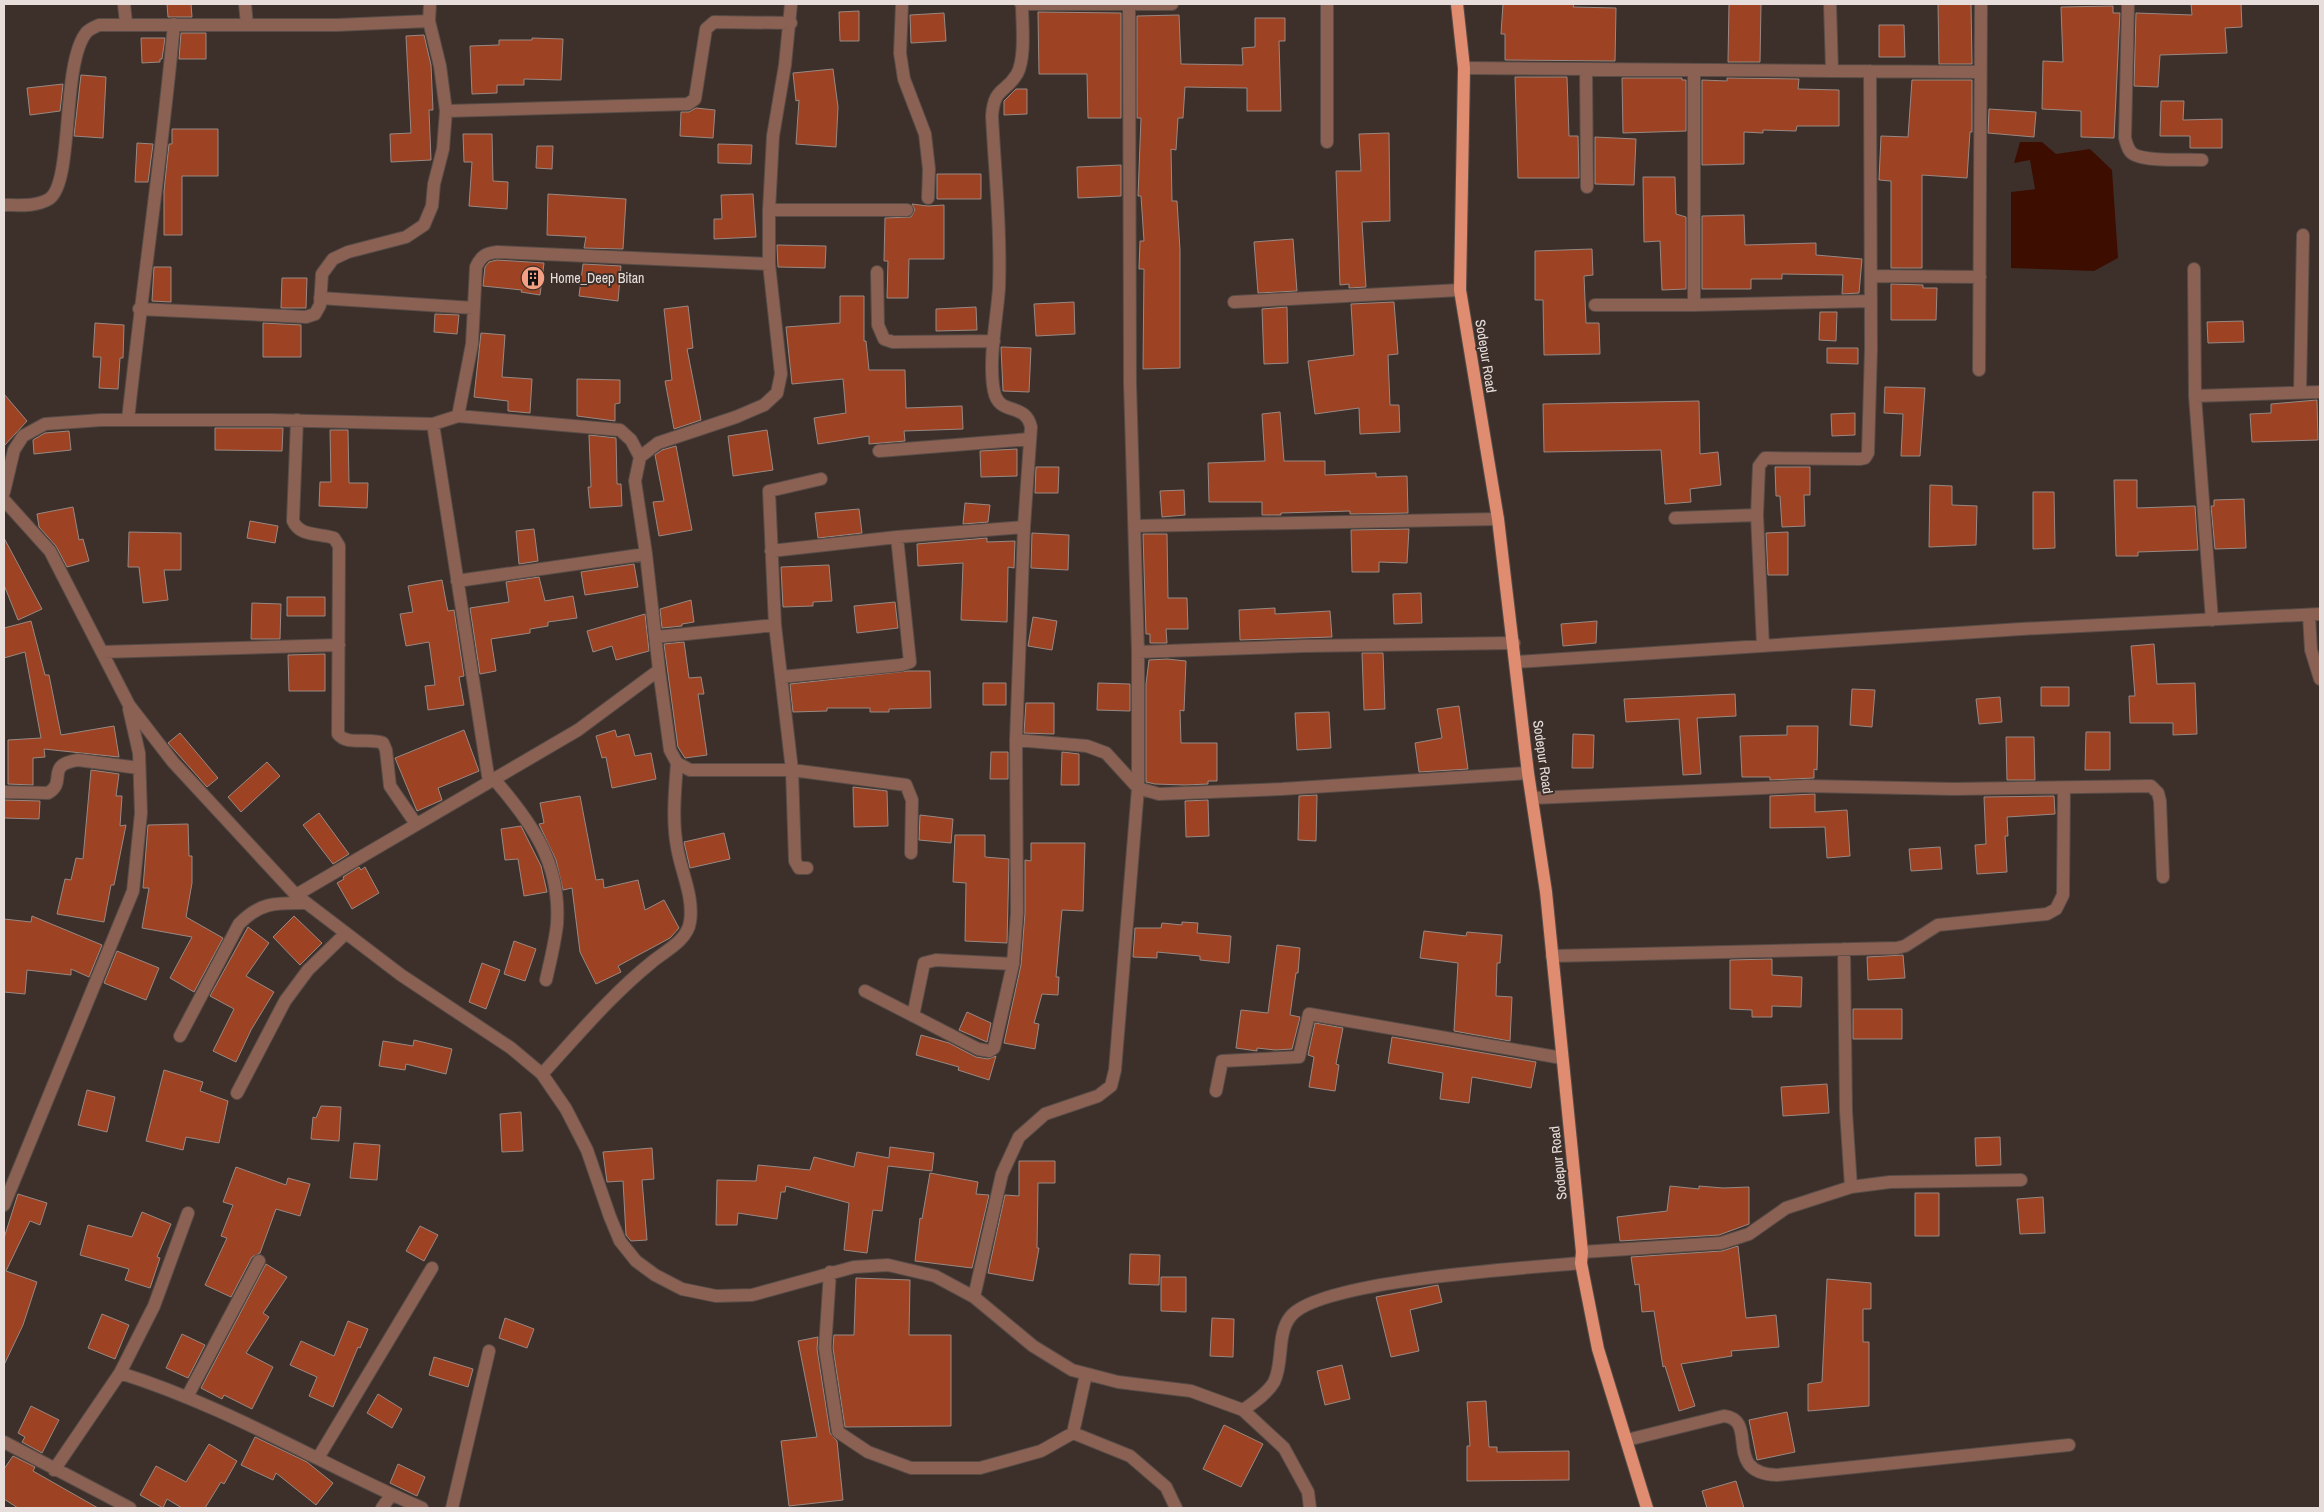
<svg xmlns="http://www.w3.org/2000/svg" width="2324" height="1512" viewBox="0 0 2324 1512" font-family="'Archivo Narrow',sans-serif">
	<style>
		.water { fill: #3d0e00 }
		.building { fill: #9d4222; stroke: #998882 }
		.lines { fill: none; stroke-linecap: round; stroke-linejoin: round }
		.minor-casing { stroke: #584c47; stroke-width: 14 }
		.major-casing { stroke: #584c47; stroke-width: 14 }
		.minor { stroke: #8a6153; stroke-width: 12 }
		.major { stroke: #e08c70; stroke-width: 12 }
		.labels { text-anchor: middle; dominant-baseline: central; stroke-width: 4; stroke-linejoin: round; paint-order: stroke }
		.poi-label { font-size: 14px; fill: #e7dedb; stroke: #3d302b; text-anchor: start }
		.street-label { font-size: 14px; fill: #e7dedb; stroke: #3d302b }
	</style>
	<rect width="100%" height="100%" fill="#3d302b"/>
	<path class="water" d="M2020,142H2042L2056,154L2090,149L2112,170L2118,258L2094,271L2011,268V192L2035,189L2030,160L2014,163Z"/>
	<path class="building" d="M167,4H191L192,17H168Z
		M1503,4H1574L1573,7L1616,8L1615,61L1505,60V34H1501Z
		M1729,4H1761L1760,62H1728Z
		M1938,4H1971L1972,64H1939Z
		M2191,4H2241L2242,27L2225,28L2227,53L2160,55L2158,87L2134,86L2136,13L2192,15Z
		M2113,6V13H2120L2114,138L2081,137V111L2042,109L2043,61L2063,62L2061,7Z
		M859,11V41H840L839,12Z
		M1038,12L1121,13V118H1088L1087,74H1039Z
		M944,13L946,41L911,43L910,15Z
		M1179,15L1181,64L1243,65L1242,48L1255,47V18H1285V41H1279L1281,111H1247V88L1185,87L1183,118H1178L1176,150L1171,149L1172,201H1177L1180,250V368L1143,369L1144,269H1139L1140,241H1144L1141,196H1138L1141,118H1137V16Z
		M1879,25H1904L1905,57H1879Z
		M181,33H206V59H179Z
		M424,35L431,65L433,110H429L431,160L391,162L390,134L411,133L406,36Z
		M141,38H165L162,59H160V62L142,63Z
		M532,38L563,39L561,80L524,79V85H497V93L472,94L470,46L499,45V40H532Z
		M833,69L838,107L836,147L796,144L799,100L796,101L793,73Z
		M81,75L106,77L103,138L74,136Z
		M1515,77H1567L1569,136H1578L1579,178H1518Z
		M1622,78H1682V80H1686V131L1623,133Z
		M1727,78L1799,79L1798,89L1839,90V126H1797L1796,131L1763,130V133L1744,132V164L1702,165V80L1727,81Z
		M1912,80H1972V132H1970L1967,178L1922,175V268H1891V181L1879,180L1881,136L1908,137Z
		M63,84L60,111L30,115L27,88Z
		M1016,89H1027V114L1004,115V101Z
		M2161,101H2184L2183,120L2222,119V148H2190V136H2160Z
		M696,108L715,110L713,138L680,136L681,112H689Z
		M1989,109L2036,112L2034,137L1988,133Z
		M172,129H218V176H182V235H164V191L169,144H172Z
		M1389,133L1390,221L1362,222L1366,287L1349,288V284L1340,285L1336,171H1361L1359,134Z
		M463,134H492L493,181L508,182L507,209L469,206L472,162H464Z
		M1595,137L1636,139L1634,185L1595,184Z
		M137,143L153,144L148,182H135Z
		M718,144L752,145L751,164L718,163Z
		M537,146H553L552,169L536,168Z
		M1121,165V196L1078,198L1077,167Z
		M937,174H981V199H937Z
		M1643,177H1675L1676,214L1686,217V289L1662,290L1660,241L1644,242Z
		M548,194L626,199L623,249L584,248L586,237L547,235Z
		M753,194L756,237L714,239V219H722L721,195Z
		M912,204L928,206L944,205V259H909L908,298H887L888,261H884L885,218L911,217L915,210Z
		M1744,215L1745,245L1816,243V255L1862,259L1859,293L1842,294L1843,275L1782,274V279H1751V289H1702V216Z
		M1293,239L1297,291L1258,293L1254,242Z
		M777,245L826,246L825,268L778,267Z
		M1592,249L1593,275L1584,276L1586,323H1599L1600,354L1544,355L1543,300H1535V251Z
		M497,260L544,263L540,295L521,292L522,290L483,286L485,267L489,262Z
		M583,264L621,266L618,301L579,296Z
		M154,267H171V302L152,301Z
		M282,278H307L306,308H281Z
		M1891,284L1923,285V288H1937L1936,320H1891Z
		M840,296H864V341H866L869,370H905L906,408L962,406L963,429L904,431L905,441L869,444V436L818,444L814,418L846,413L843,379L792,384L786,327L840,323Z
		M1074,302L1075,334L1036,336L1034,304Z
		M1394,302L1398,354L1388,355L1390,405H1399L1400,432L1360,434L1359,408L1315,414L1308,361L1354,355L1351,304Z
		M688,306L693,348L687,349L701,420L674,429L665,381L672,380L664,309Z
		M976,307L977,330L936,331V309Z
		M1287,307L1288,363L1264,364L1262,309Z
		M1820,312H1837L1836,341L1819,340Z
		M435,314L459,315L457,334L434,332Z
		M2243,321L2244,342L2208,343L2207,322Z
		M95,323L124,325L123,358H120L118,389L99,388L101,357H93Z
		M263,323L301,325V357H263Z
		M481,333L505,335L502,377L532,379L530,413L508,411V401L474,397Z
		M1001,347L1031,348L1029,392L1003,391Z
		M1827,348H1858V364L1827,363Z
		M577,379L620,380V403L615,404V421L577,416Z
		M1885,387L1925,388L1920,456H1901L1903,414L1884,413Z
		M4,394L27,421L4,446Z
		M2317,400L2318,440L2252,442L2250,414L2271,413V404Z
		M1699,401L1700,454L1718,452L1721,485L1690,489L1691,502L1665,504L1661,450L1544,452L1543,404Z
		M1280,412L1284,461H1325V475L1376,473V477L1407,476L1408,513L1350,514V511L1281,513V515H1262V502H1209L1208,463L1265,461L1262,414Z
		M1855,413V435L1832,436L1831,414Z
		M215,428H283L282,451L215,450Z
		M330,430H348L349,483H368L367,508L319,506L320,482H331Z
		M767,430L773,470L733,476L728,436Z
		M69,431L71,450L34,454L33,440L45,433Z
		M589,435L616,438L617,484H621L622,506L590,508L588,487H591Z
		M676,446L692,530L659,536L653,502L664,501L655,455L662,450Z
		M1017,449V476L981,477L980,451Z
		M1036,467H1059L1058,493H1035Z
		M1775,467H1810V495H1804L1805,526L1782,527L1780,496H1776Z
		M2114,480H2137V508L2195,506L2198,550L2138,552V556H2116Z
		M1930,485L1952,486V505L1977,506L1976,545L1929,547Z
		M1184,490L1185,515L1162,517L1160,491Z
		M2033,492H2054L2055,548L2033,549Z
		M2244,499L2246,548L2215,549L2211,506H2214V500Z
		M965,503L990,505L988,522L963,524Z
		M73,507L79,540L83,539L89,561L67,567L56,546L39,527L37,514Z
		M859,509L862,533L818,538L815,513Z
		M250,521L278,526L275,543L247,538Z
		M534,529L538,561L519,564L516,531Z
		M1409,529L1407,563L1379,562V572H1352L1351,530Z
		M129,532L181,533V570H164L168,600L143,603L139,567H128Z
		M1788,532V575H1768L1766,533Z
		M1032,533L1069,535L1068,570L1031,568Z
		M1143,534H1167L1168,598H1187L1188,629H1166L1167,643H1150V634H1146Z
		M4,538L42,609L18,620L4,585Z
		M987,538V542L1015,541L1014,568L1008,567L1007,622L961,620L963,563L918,566L917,544Z
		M634,564L638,587L585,595L581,572Z
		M829,565L832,601L813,602V606L783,607L781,567Z
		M539,577L545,601L573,596L577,618L548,622V626L530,629V633L491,639L496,671L480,674L470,608L509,602L506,582Z
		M442,580L447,607L448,611L454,610L464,676L459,677L464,705L428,710L425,686L435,685L429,642L406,646L400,614L413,612L408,586Z
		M1421,593L1422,623L1394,624L1393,594Z
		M287,597H325V616H287Z
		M691,600L694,622L682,624V626L662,628L660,609Z
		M895,602L898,628L857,633L854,606Z
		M252,603L281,604L280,639H251Z
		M1275,608V614L1330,611L1332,637L1240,640L1239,610Z
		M645,614L649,651L616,660L612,646L593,652L587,631Z
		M1033,617L1057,621L1052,650L1028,646Z
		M31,621L45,675H49L61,735L114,726L119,757L44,749L45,757L33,758V785L8,784V740L41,738L25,652L4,658V628Z
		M1597,621L1596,643L1563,646L1561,624Z
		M684,642L689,678L701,677L704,694H698L707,755L685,758L678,747L664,644Z
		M2154,644L2157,684L2195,683L2197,734L2173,735V723H2130L2129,696H2135L2131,646Z
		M1362,653H1383L1385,709L1364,710Z
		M325,654V691H289L288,655Z
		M1167,659L1186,661L1184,711L1180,710L1181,743H1217V781H1208V784L1185,785L1155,784L1146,782V684L1149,660Z
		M908,671H930L931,708L889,709V712H870V708H827V711L793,712L790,684Z
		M983,683H1006V705H983Z
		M1098,683L1130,684V711L1097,710Z
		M2041,687H2069V706H2041Z
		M1852,689L1875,690L1872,727L1850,725Z
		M1735,694L1736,716L1697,718L1701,774L1683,775L1679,719L1626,722L1624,699Z
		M2000,697L2002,722L1979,724L1976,699Z
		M1026,703H1054V734L1024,733Z
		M1459,706L1468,769L1419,772L1415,743L1442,738L1437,709Z
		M1329,712L1331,748L1297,750L1295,713Z
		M1787,726H1818L1817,770L1814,769V778L1770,780V777H1742L1740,736L1787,735Z
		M464,730L479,771L438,788L442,800L417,811L395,758Z
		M615,730L617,737L629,734L635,756L651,753L656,779L612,788L606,757L602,758L596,736Z
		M2086,732H2110V770H2085Z
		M180,733L218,778L207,787L168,743Z
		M1573,734L1594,735L1593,768H1572Z
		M2006,737H2034L2035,780H2007Z
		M991,752H1008V779H990Z
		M1062,752L1079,754V785H1061Z
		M267,762L280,776L241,812L228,797Z
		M91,770L119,774L116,796H122L120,826L126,825L114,885H111L104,922L57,914L65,879L71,880L76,858L83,859Z
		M853,787L887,791L888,826L854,827Z
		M1815,794V812L1847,810L1850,856L1827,858L1825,827L1770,828V796Z
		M1317,795L1316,841L1298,840L1299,796Z
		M580,796L596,880L603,879L604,888L638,880L645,910L664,900L679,928L670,938L618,966L621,972L596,984L580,952L572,888L563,890L556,860L539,824L544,823L540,803Z
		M2054,796L2055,814L2007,817L2008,836H2005L2007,872L1977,874L1975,845L1986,844L1984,797Z
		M4,800L40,801L39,819L4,818Z
		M1208,800L1209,836L1186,837L1185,801Z
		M319,813L349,854L333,864L303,825Z
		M920,815L953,819L951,843L919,840Z
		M188,824L189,856H192V883L186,917L223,938L194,992L170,978L192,937L142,928L149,888H143L148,825Z
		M521,826L541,866L547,892L524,896L518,859L505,860L501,829Z
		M724,833L730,859L690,868L684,842Z
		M955,835H985V857L1009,859L1007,943L965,941L966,883L953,882Z
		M1031,843H1085L1083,911L1062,910L1056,977H1059L1058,995L1042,994L1034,1023L1039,1024L1035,1049L1004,1043L1021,965L1025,913V860L1031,861Z
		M1940,847L1942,869L1911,871L1909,849Z
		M359,867L361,870L365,867L379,893L352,909L337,883L344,879L343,877Z
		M32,916L102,945L89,977L71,969V975L27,970L25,994L4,992V919L31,922Z
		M294,916L322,943L300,965L273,937Z
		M1182,922L1198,923L1197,933L1231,936L1229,963L1200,960V956L1157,952V958L1133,957L1135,928H1161L1162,923L1182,925Z
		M248,927L269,943L246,976L274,992L251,1030L236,1062L213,1051L234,1009L210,996Z
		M1424,931L1466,936L1467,932L1502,935L1500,963H1497L1496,996L1512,997L1510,1041L1454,1031L1458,963L1420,958Z
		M514,941L536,949L525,981L504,974Z
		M1277,945L1300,948L1298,973H1296L1290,1015L1300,1017L1292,1049L1275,1050L1257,1048V1051L1236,1048L1241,1010L1268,1013Z
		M117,951L159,968L146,1000L104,983Z
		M1903,955L1905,978L1868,980L1867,957Z
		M1772,959V975L1802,977L1801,1007L1772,1006V1017H1752V1010L1730,1009V960Z
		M482,963L500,970L486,1009L469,1002Z
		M1853,1009H1902V1039H1853Z
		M967,1012L991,1023L987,1042L959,1030Z
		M1315,1023L1343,1028L1336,1064L1339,1065L1335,1091L1309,1087L1314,1057L1308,1055Z
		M921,1035L949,1043L976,1057L988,1059L996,1056L989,1080L958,1070L959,1067L916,1055Z
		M1392,1037L1536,1062L1531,1088L1472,1077L1469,1103L1440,1099L1443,1073L1388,1063Z
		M414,1040L452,1049L446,1074L406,1064L405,1070L379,1066L383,1041L413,1046Z
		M164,1070L203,1082L200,1091L228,1101L219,1143L186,1137L183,1150L146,1141Z
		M1827,1084L1829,1113L1783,1116L1781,1087Z
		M87,1090L115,1097L107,1132L78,1125Z
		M321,1106L341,1107L339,1141L311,1139L313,1117L316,1118Z
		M521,1112L523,1151L502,1152L500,1114Z
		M2000,1137L2001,1165L1976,1166L1975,1138Z
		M354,1143L380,1145L377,1180L350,1178Z
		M890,1147L934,1153L932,1171L888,1166L882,1211L873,1210L867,1253L844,1250L849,1203L786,1186L785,1192H781L777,1219L738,1213L737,1225H716L717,1180L756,1181L758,1165L810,1170L814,1157L854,1167L857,1152L889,1158Z
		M652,1148L654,1179L642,1180L647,1240L631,1241L626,1235L623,1181L607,1182L603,1152Z
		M1019,1161H1055V1183H1038L1037,1248H1039L1033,1281L988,1273L1005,1195L1019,1196Z
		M236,1167L286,1185L288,1178L310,1184L300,1216L276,1209L260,1253L252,1257L231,1297L205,1285L227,1238L221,1236L233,1205L223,1202Z
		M930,1173L978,1182L976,1194L989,1195L972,1268L915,1261L920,1218L922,1219Z
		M1670,1186L1699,1189V1186L1723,1188L1749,1187V1224L1719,1235L1620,1241L1617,1217L1667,1211Z
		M1915,1193H1939V1236H1915Z
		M18,1194L47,1203L40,1225L30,1221L6,1271L37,1282L23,1325L4,1365V1238Z
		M2043,1197L2045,1233L2020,1234L2017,1199Z
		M142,1212L171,1224L157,1257L160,1258L150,1288L125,1280L129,1269L80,1255L88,1225L132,1237Z
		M420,1226L438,1235L424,1261L406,1251Z
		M1738,1246L1746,1318L1776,1315L1779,1347L1731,1351L1732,1356L1681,1364L1695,1406L1679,1411L1665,1366L1663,1367L1654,1311L1642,1312L1639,1284L1635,1285L1631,1257L1722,1251Z
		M1130,1254L1160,1255L1159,1285L1129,1284Z
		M266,1264L287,1277L263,1313L269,1317L246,1353L273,1367L252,1409L224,1395L222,1399L201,1388Z
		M1161,1277H1186V1312L1161,1311Z
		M856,1278L910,1280L909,1335H951V1426L845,1427L833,1348L834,1335H854Z
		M1827,1279L1871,1283V1309H1863V1342H1869V1406L1808,1411V1384L1822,1382Z
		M1438,1285L1442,1302L1410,1310L1419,1351L1391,1357L1376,1297Z
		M102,1314L129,1325L115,1359L88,1348Z
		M505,1318L534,1329L527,1348L499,1338Z
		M1212,1318L1234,1319L1233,1357L1210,1356Z
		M348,1321L368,1329L360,1348L358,1347L333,1407L309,1396L317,1377L290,1365L301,1341L334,1356Z
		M182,1334L205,1345L188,1378L166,1368Z
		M818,1337L817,1349L830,1433L837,1441L843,1500L789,1506L781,1441L817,1437L798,1341Z
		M434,1357L473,1369L468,1387L429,1375Z
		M1342,1365L1350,1399L1325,1405L1317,1371Z
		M378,1394L402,1409L392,1428L367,1413Z
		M1486,1401L1489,1447H1497V1452L1569,1451V1480L1467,1481V1446H1470L1467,1402Z
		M31,1406L59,1420L42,1453L22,1442L25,1437L18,1433Z
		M1787,1412L1795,1452L1757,1460L1749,1420Z
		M1224,1425L1263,1444L1241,1487L1203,1469Z
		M255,1437L307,1462L333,1483L316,1505L276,1473L273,1480L241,1465Z
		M209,1444L237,1461L224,1484L221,1482L205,1508H182L167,1499L163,1508L140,1495L156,1466L186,1482Z
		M13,1456L35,1467L33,1471L98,1508H18L4,1499V1469Z
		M398,1464L425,1477L417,1496L390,1483Z
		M1736,1481L1744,1508H1707L1702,1491Z"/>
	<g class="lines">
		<g class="minor-casing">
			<path id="minor" d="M124,4L126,23
				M245,4L247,25
				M902,4L900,53L904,79L925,134L929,169L928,198
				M1021,4H1172
				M1327,4V142
				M2128,4L2125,138C2127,145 2128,152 2135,155C2150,162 2185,159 2202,160
				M429,21L440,66L446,111L688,104L695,99L706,29L714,22L791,23
				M1464,68L1832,71L1830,4
				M1586,69L1587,187
				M1832,71L1980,72
				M4,205C18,205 36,207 49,199C74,183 61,65 86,33C89,29 95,27 99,25H337L429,21L430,4
				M769,210H907
				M2194,269L2195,396L2212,620
				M877,272L878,325L884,339L893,342L994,341
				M1871,276L1980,277
				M320,298L474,308
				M1234,302L1460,290
				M1595,305H1694V70
				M1694,305L1871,301
				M139,309L306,317L315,314L320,305L322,274L333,259L348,252L406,237L424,225L432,206L434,184L443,149L446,111
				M1979,370L1981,4
				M2300,393L2303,235
				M2195,396L2320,392
				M458,416L620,430L631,440L640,457
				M128,420C142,288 162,157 174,24
				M297,420L293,521C300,537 320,533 334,538L339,546L338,734C347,746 369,737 383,743L386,750L390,786L416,824
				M433,424L489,782
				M879,451L1030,439
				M4,492L14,450L23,436L45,424L101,420H270L433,424L458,416L472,344L476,267C481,256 486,253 497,252L769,264
				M4,500L50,551L129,705L173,762L296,895L401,975L511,1048L542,1074L566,1109L587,1150L610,1217L620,1241L636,1261L655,1275L682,1289L716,1296L752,1295L854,1267L888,1265L935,1276L974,1297L1033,1346L1072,1370L1118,1382L1191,1391L1243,1410L1284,1448L1308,1492L1310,1508
				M1757,515L1763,646
				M1675,518L1757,515L1759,466L1765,458L1860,459L1865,458L1868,453L1871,349L1870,71
				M1135,526L1498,519
				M771,551L897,537L1024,527
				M457,581L646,554
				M2309,615L2311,650L2320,679
				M656,637L775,625
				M102,652L339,645
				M1138,652L1304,646L1514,643
				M1516,662L2021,629L2320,614
				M659,670L670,750L677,763L690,770H792L775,625L769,491L821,479
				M781,677L901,665L910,662L897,537
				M1016,740L1024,527L1031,427C1025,401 999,417 994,391C988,361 997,318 999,288C1001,230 995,173 992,116C994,87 1005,94 1017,74C1026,58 1022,22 1022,4
				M494,779C532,823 561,863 557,924C555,943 550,962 546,980
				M4,792L48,793C68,782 44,765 78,760L139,768
				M1533,798L1807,786L1954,789L2151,786L2158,793L2160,801L2163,877
				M807,868H799L795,861L792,770L906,785L912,800L911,853
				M296,895L578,730L659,670L646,554L635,481L640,457L658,443L736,417L764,405L777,393L781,374L769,264V210L773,136L785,65L791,4
				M1844,949L1846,1111L1851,1187
				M1552,956L1897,948L1905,946L1938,925L2047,914L2056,909L2063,895L2064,788
				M865,991L978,1049L989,1051L994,1048L1013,964L1017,913L1016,740L1087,746L1106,753L1138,788L1159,794L1282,789L1528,773
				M913,1016L924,963L936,960L1013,964
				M180,1036L239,924C260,902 276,903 305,903
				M542,1074C577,1036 611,995 652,962C665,951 687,941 690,922C694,896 681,872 677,847C672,820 675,791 677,763
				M1216,1091L1222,1061L1299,1057L1309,1014L1562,1058
				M237,1093L285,1001L308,970L346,933
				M4,1205L133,891L141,813L139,753L129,709
				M1582,1252L1721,1243L1749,1234L1786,1208L1851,1187L1890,1182L2021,1180
				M830,1272L825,1348L838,1432L868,1452L911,1468H980L1041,1451L1073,1433L1130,1456L1166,1487L1176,1508
				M974,1297L1002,1174L1019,1137L1045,1114L1098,1096L1111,1086L1115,1070L1138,788V652L1130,383L1129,4
				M120,1373L154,1306L188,1213
				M187,1397L259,1261
				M1243,1410C1253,1403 1267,1394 1274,1382C1284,1362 1276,1334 1291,1316C1321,1280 1528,1268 1581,1263
				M1073,1433L1086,1374
				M1627,1440L1724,1416C1760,1420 1721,1473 1777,1475L2069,1445
				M4,1442L130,1508
				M318,1458L432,1268
				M54,1470L120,1373C226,1406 321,1464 422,1508
				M382,1508L391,1495
				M452,1508L489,1351"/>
		</g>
		<g class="major-casing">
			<path id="major" d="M1457,4L1464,68L1460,290L1498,519L1528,773L1546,892L1582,1252L1581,1263L1598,1349L1647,1508"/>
		</g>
		<use href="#minor" class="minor"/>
		<use href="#major" class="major"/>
	</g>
	<defs>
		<g id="building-disc" transform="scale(1.25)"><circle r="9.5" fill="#f39f83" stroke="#3d302b"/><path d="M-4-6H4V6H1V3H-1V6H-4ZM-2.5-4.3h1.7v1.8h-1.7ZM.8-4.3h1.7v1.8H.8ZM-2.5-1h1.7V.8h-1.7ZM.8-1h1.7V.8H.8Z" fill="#111"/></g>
	</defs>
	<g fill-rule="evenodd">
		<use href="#building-disc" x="533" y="278"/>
	</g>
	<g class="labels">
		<g class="poi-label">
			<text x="550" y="278">Home_Deep Bitan</text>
		</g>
		<g class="street-label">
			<text transform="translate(1486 356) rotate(81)">Sodepur Road</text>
			<text transform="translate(1543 757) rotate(82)">Sodepur Road</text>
			<text transform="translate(1558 1163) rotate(-96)">Sodepur Road</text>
		</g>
	</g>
	<rect width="2324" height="1512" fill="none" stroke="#e7dedb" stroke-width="10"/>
</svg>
